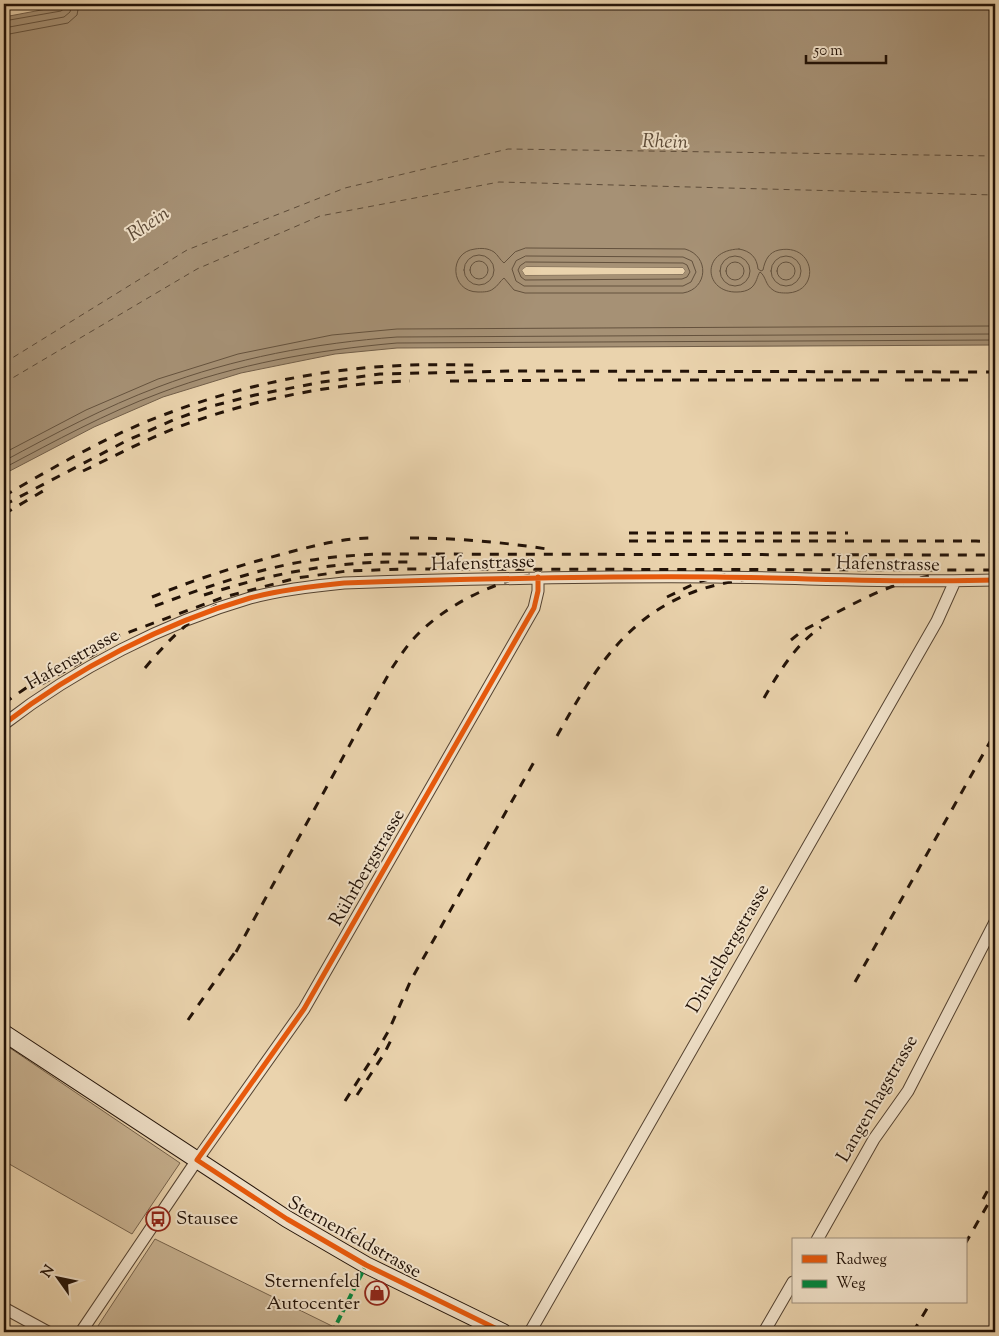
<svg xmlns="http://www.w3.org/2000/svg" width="999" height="1336" viewBox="0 0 999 1336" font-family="'Sorts Mill Goudy',serif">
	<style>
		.green { fill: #c8b291; stroke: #75624c }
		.water { fill: #a69175; stroke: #715e49; fill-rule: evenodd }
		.pier { fill: #ead3ad; fill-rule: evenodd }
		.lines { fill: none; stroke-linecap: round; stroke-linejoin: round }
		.shore { stroke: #64523e; stroke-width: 1 }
		.ferry { stroke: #5d4b38; stroke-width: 1; stroke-dasharray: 6 5; stroke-linecap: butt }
		.street-casing { stroke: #544230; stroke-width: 13 }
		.secondary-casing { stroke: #221207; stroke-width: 18 }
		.street { stroke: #f1e2ca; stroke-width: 11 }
		.secondary { stroke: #f1e2ca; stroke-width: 16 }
		.rail { stroke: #221207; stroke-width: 3; stroke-dasharray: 9 9; stroke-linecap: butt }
		.quiet { stroke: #00873e; stroke-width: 4; stroke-dasharray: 8 4; stroke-linecap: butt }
		.cycleway-casing { stroke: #f1e2ca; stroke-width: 8 }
		.cycleway { stroke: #e8590c; stroke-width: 5 }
		.labels { text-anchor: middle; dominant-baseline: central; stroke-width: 4; stroke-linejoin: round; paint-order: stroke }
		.street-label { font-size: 19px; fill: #221207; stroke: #f1e2ca }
		.poi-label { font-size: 19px; fill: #221207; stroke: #f1e2ca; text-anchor: start }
		.water-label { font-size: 20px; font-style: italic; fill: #5d4b38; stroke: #f1e2ca }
	</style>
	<rect width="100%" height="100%" fill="#ead3ad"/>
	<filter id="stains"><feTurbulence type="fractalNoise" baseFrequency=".004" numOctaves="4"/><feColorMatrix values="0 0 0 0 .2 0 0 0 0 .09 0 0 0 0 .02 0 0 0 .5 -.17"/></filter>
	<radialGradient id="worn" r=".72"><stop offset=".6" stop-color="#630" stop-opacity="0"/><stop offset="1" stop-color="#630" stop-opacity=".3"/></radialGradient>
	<path class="green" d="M4,1044L180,1163L132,1234L4,1161Z
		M155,1239L332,1326L345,1332H94Z"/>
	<path class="water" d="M73,4H995V345L397,348L335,354L241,373L163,397L94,427L4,474V17ZM526,267L683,268L685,271L683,274L525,275L522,270Z"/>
	<path class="pier" d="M526,267L683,268L685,271L683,274L525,275L522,270ZM527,269L682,270V271L526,272Z"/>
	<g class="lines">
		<path class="shore" d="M4,21L61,11L65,8L66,4
			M4,28L64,17L70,12L72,4
			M4,35L68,23L77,15L79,4
			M526,248L685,249C710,256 708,289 683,293H525L514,290L504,278C500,281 498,286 493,289C489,292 484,292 478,292C450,292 448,252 475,249C481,248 488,248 494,252C498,255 500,260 504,263L515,252Z
			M739,249C751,251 757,258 758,269L761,271L763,270C765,260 769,252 779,250C815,243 821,291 788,293C782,293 777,293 773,290C765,285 766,276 760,272C757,276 757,283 751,288C747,291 742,292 737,292C704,293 700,250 739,249Z
			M464 270a15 15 0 1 1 30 0a15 15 0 1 1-30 0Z
			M720 271a15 15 0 1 1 30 0a15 15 0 1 1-30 0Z
			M771 271a15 15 0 1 1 30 0a15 15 0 1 1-30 0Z
			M526,256L683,257L692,261L696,272L691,282L683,286H524L516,281L512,269L516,261Z
			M470 270a9 9 0 1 1 18 0a9 9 0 1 1-18 0Z
			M726 271a9 9 0 1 1 18 0a9 9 0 1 1-18 0Z
			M526,262L683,263L687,265L690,272L687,277L682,279L525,280L521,277L518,270L520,266Z
			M777 271a9 9 0 1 1 18 0a9 9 0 1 1-18 0Z
			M4,453L86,410L158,379L238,354L332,335L397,329L995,326
			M4,461C54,434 105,407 158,387C234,358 316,343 397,337L995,334
			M4,468C55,441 106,413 160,393C236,364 317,350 397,343L995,340"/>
		<path class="ferry" d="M4,363L187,250L345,188L508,149L995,156
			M4,383L197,269L320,216L499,182L995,195"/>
		<g class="street-casing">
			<path id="street" d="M4,724C75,669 164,623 250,598C280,590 313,586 344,583C468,579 591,576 715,577C808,578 902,583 995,580
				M817,1240L874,1139L908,1091L995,922
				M4,1308L48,1332
				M81,1332L197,1160L304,1009L534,608L538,591V577
				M530,1332L937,621L955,581
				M764,1332L793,1282"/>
		</g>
		<g class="secondary-casing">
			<path id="secondary" d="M4,1033L287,1219L366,1265L503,1332"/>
		</g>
		<use href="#street" class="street"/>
		<use href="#secondary" class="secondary"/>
		<path class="rail" d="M618,380H883
			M905,380H973
			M450,381L590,380
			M83,471C121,453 158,433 198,420C266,397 339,383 410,381
			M4,496C56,466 109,435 166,414C237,387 315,370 391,366C420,364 449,365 478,365
			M4,505L126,441L173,420L212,406L255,395L322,382L380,374L510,371L995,372
			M4,514L43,491
			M629,533H848
			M410,538C456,538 501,542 547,549
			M629,541H976L995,542
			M204,595C274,573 334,561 408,562
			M152,597C198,578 241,565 290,552C317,545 344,538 372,538
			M667,597L698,582L727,574
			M155,606C209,586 262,567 319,559C339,556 360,555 380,554L995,555
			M791,640L802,631C844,609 888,582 935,575
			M145,668C166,643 187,620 217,605
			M42,684L105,648
			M764,698C779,672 796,644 821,627
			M4,703L76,654L105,641L224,597L297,578L347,571L406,569L995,570
			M557,736C592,674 624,617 696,591C721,582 748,579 775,575
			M236,952L392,668C400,656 408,644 418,634C449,603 493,583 534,574
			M855,982L995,733
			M188,1020L238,948
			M357,1095L384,1054L392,1038
			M345,1101L377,1051L389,1030L411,980L534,762
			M983,1199L995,1177
			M965,1244L995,1192
			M913,1332L931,1302"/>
		<path class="quiet" d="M330,1332L335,1327L366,1265"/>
		<g class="cycleway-casing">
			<path id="cycleway" d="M4,724C75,669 164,623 250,598C280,590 313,586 344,583C468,579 591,576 715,577C808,578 902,583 995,580
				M503,1332L366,1265L287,1219L197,1160L304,1009L534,608L538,591V577"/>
		</g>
		<use href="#cycleway" class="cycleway"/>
	</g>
	<defs>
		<g id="bus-ring" transform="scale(1.25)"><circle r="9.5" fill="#f1e2ca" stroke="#8f2418" stroke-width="1.5"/><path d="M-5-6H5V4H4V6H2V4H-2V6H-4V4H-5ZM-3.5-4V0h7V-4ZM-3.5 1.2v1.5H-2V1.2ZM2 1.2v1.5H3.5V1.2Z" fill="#8f2418"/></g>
		<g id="shop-ring" transform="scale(1.25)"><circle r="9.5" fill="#f1e2ca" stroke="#8f2418" stroke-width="1.5"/><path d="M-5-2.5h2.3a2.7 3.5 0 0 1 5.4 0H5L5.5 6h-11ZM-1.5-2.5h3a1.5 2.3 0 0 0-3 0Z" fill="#8f2418"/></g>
	</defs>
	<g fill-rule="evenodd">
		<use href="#bus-ring" x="158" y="1219"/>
		<use href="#shop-ring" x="377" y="1293"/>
	</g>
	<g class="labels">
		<g class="street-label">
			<text transform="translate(483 564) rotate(-2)">Hafenstrasse</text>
			<text transform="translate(888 565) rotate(1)">Hafenstrasse</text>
			<text transform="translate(73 660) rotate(-30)">Hafenstrasse</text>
			<text transform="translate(368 868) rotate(-60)">Rührbergstrasse</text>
			<text transform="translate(729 949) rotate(-60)">Dinkelbergstrasse</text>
			<text transform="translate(878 1099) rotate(-60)">Langenhagstrasse</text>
			<text transform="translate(354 1238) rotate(29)">Sternenfeldstrasse</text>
		</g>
		<g class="poi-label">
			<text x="176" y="1219">Stausee</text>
			<text x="360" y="1282" text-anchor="end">Sternenfeld<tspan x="360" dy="22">Autocenter</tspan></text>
		</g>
		<g class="water-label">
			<text transform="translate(665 143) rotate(1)">Rhein</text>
			<text transform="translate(149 225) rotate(-34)">Rhein</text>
		</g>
	</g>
	<rect width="999" height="1336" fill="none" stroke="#ead3ad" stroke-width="20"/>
	<rect x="5" y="5" width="989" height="1326" fill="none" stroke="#221207" stroke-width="2.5"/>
	<rect x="10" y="10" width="979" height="1316" fill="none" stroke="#221207"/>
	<rect x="792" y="1238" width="175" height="65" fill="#f1e2ca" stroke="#9e8f7c"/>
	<rect x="802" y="1255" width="25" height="8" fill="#e8590c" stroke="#9e8f7c"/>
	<text x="836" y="1264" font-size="15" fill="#221207">Radweg</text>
	<rect x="802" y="1280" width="25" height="8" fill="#00873e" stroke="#9e8f7c"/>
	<text x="836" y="1288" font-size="15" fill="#221207">Weg</text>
	<g transform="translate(58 1278) rotate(303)" stroke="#f1e2ca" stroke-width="4" paint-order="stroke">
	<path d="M0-4L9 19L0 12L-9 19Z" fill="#221207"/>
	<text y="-8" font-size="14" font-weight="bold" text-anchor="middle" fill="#221207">N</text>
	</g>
	<path d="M806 55v8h80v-8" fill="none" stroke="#221207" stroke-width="2.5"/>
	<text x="814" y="55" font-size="15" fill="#221207" stroke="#f1e2ca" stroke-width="4" paint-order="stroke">50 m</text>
	<rect width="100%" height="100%" filter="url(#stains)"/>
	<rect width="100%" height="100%" fill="url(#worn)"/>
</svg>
